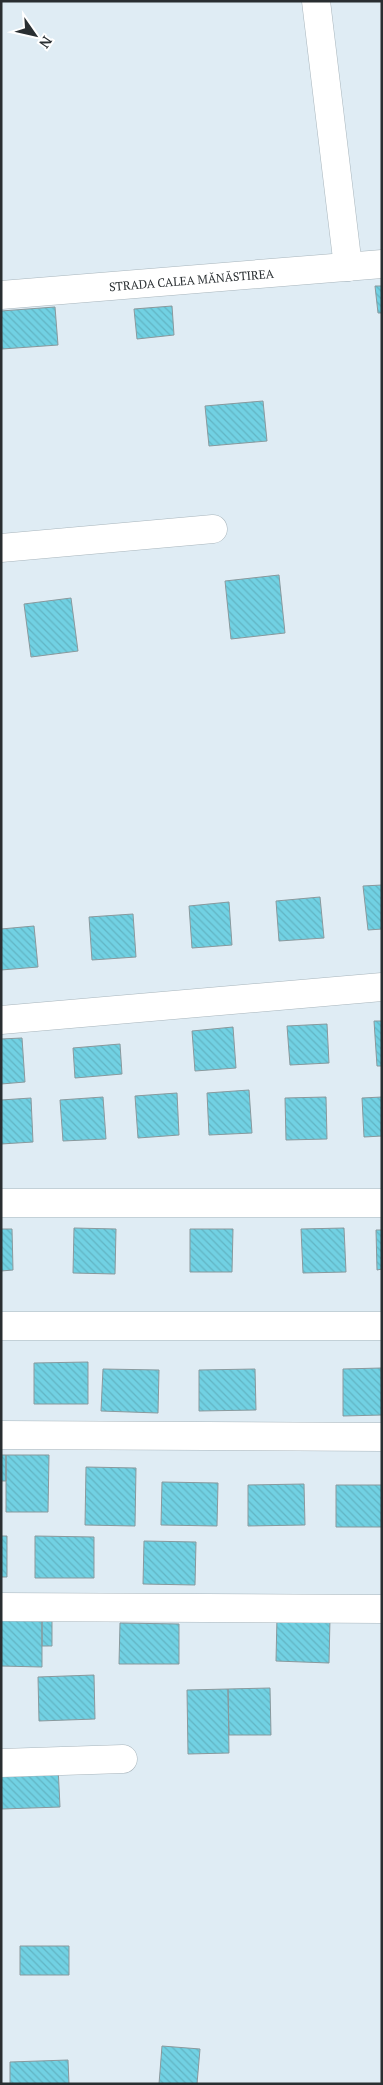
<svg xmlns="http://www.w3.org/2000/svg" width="383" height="2085" viewBox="0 0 383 2085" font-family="'PT Serif',serif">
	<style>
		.building { fill: url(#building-back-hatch); stroke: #8a999d }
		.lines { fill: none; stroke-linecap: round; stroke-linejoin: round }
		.minor-casing { stroke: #a8b5bc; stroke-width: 29 }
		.minor { stroke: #fff; stroke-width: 28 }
		.labels { text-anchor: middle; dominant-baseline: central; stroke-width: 5; stroke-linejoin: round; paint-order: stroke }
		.street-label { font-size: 12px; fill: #292e31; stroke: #fff }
	</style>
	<defs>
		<pattern id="building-back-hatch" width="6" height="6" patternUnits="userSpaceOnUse" patternTransform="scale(1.25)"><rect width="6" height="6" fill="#71d1e3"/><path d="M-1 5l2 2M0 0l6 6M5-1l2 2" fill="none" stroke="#62b4c3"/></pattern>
	</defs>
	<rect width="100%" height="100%" fill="#dfecf4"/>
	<path class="building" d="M375,286H382V313H378Z
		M172,306L174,335L137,339L134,309Z
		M55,307L58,345L2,349L1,311Z
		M263,401L267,441L209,446L205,406Z
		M279,575L285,633L231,639L225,581Z
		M71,598L78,651L31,657L24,604Z
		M382,885V929L368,930L363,886Z
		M320,897L324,938L279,941L276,901Z
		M229,902L232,945L192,948L189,906Z
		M133,914L136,957L92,960L89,917Z
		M34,926L38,967L1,970V929Z
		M374,1021H382V1066H377Z
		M327,1024L329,1063L290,1065L287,1026Z
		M233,1027L236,1068L195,1071L192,1031Z
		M22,1038L25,1082L1,1084V1039Z
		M120,1044L122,1074L75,1078L73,1048Z
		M249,1090L252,1133L209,1135L207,1093Z
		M177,1093L179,1135L138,1138L135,1096Z
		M103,1097L106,1139L63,1141L60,1100Z
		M326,1097L327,1139L286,1140L285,1098Z
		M382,1097V1136L364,1137L362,1098Z
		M31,1098L33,1142L1,1144V1100Z
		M74,1228L116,1229L115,1274L73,1273Z
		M344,1228L346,1272L303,1273L301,1229Z
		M1,1229H12L13,1270L1,1271Z
		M190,1229H233L232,1272H190Z
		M376,1230H382V1269L377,1270Z
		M88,1362V1404H34V1363Z
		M381,1368L382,1415L343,1416V1369Z
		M103,1369L159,1370L158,1413L101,1411Z
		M255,1369L256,1410L199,1411V1370Z
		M1,1455H6V1481H1Z
		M6,1455H49L48,1512H6Z
		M86,1467L136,1468L135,1526L85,1525Z
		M162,1482L218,1483L217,1526L161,1525Z
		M304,1484L305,1525L248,1526V1485Z
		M336,1485H382V1527H336Z
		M1,1536H7V1577H1Z
		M35,1536L94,1537V1578H35Z
		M144,1541L196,1542L195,1585L143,1584Z
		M277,1617L330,1618L329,1663L276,1661Z
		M1,1620L42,1621V1667L1,1666Z
		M42,1621H52V1646H42Z
		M120,1623L179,1624V1664H119Z
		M94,1675L95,1719L39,1721L38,1677Z
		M270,1688L271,1735H229L228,1689Z
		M228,1689L229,1753L188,1754L187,1690Z
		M58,1766L60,1807L2,1809L1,1769Z
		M20,1946H69V1975H20Z
		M162,2046L200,2049L197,2084H159Z
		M68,2060L69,2084H10V2062Z"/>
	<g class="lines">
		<g class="minor-casing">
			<g id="minor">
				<path d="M316,1L348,267"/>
				<path id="s1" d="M1,295L382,264"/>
				<path d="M1,548L213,529"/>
				<path d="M1,1020L382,987"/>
				<path d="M1,1203H382"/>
				<path d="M1,1326H382"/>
				<path d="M1,1435L382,1437"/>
				<path d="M1,1607L382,1609"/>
				<path d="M1,1763L123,1759"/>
			</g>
		</g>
		<use href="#minor" class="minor"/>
	</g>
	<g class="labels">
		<g class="street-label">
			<text stroke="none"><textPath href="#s1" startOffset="191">STRADA CALEA MĂNĂSTIREA</textPath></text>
		</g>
	</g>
	<rect width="383" height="2085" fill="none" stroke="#292e31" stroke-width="5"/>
	<g transform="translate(35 35) rotate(124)" stroke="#ffffff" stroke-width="4" paint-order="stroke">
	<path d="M0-4L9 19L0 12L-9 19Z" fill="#292e31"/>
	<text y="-8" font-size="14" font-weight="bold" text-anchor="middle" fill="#292e31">N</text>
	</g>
</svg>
